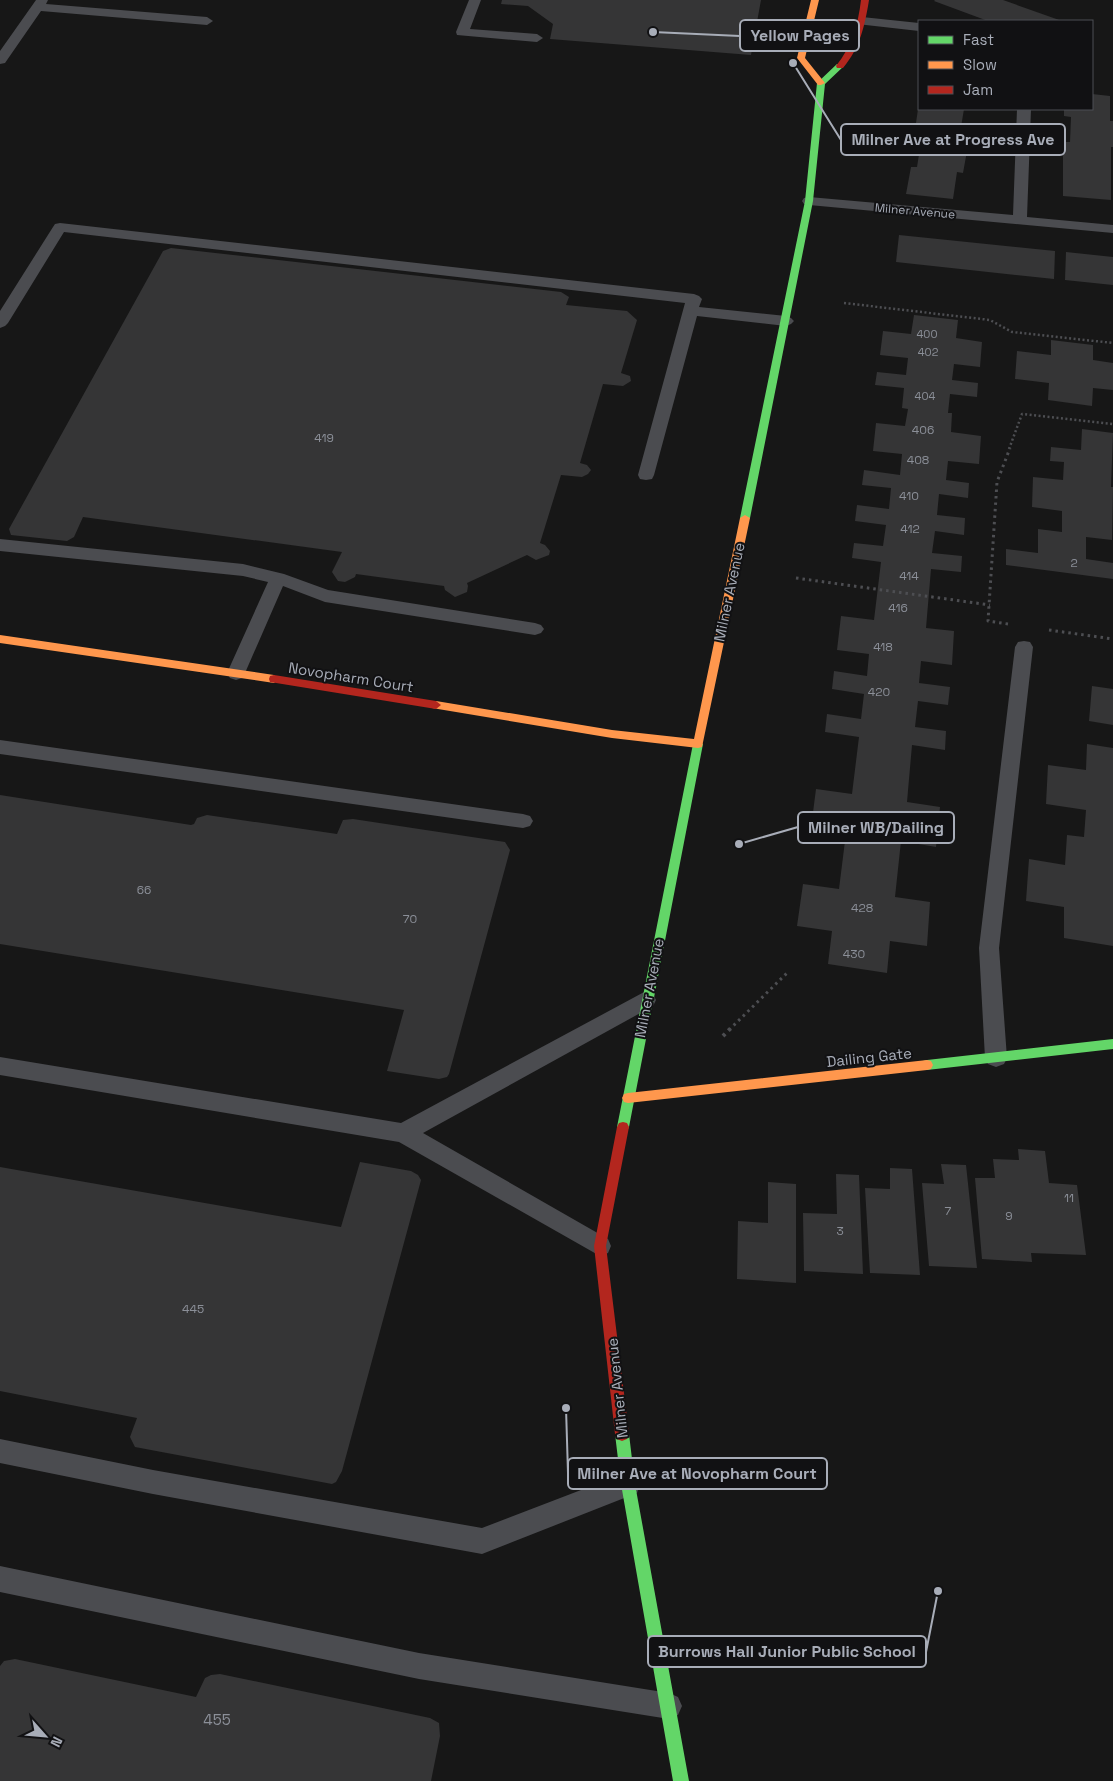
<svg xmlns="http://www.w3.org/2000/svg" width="1113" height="1781" viewBox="0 0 1113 1781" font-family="'Space Grotesk',sans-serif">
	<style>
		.building { fill: #353536 }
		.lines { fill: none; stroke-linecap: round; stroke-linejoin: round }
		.path-far2 { stroke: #4d4e52; stroke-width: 2.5; stroke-dasharray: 2 2.5; stroke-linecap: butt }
		.path-far1 { stroke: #4d4e52; stroke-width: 3; stroke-dasharray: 2.5 4; stroke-linecap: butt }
		.path { stroke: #4d4e52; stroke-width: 4; stroke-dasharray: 3 4.5; stroke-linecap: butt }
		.lane { fill: #4b4c50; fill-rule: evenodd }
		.fast { fill: #63d668; fill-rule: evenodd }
		.slow { fill: #ff974d; fill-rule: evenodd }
		.jam { fill: #b3261e; fill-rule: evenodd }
		.labels { text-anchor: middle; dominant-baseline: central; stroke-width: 4; stroke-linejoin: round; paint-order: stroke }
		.far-number-label { font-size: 11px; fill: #8b8f98 }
		.far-street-label { font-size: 12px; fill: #a8adb8; stroke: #111113 }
		.number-label { font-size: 12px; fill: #8b8f98 }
		.street-label { font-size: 15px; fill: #a8adb8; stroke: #111113 }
		.near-number-label { font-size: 15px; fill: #8b8f98 }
		.leader { fill: none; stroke: #a8adb8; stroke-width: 2 }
		.callout-dot { fill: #a8adb8; stroke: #111113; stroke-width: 2 }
		.callout { fill: #111113; stroke: #a8adb8; stroke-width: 2 }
		.callout-label { font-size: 16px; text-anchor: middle; font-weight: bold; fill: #a8adb8 }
	</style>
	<rect width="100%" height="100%" fill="#171717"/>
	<path class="building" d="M502,0H761L751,55L550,39L553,24L528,6L501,4Z
		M935,0H1003L1062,21H988L934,1Z
		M1092,94L1110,96V121H1113V147H1111V200L1063,196V142H1070L1071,117L1064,116V109H1092Z
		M918,109H964L961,127L916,123Z
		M915,128L961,133L960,145L967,146V151L963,173L957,172L953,199L906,194L911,167H917L921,142L913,141Z
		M899,235L1055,251L1054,279L896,262Z
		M171,248L561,292L569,297L566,305L627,311L637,320L621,373L630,376L631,381L623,386L603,384L580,463L587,465L591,470L588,474L582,477L561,475L540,543L545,545L550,551L549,555L536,560L527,555L467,583L468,586L467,592L455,597L445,590L444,586L356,574L355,577L345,582L338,581L332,572L342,552L83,517L74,537L67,541L11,535L9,529L163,251Z
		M1066,252L1113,257V285L1065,280Z
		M914,315L958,320L956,338L982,342L980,367L954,364L952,380L978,383L977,397L950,394L948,413H952L951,432L981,436L979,464L948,461L946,480L969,483L968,498L939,494L937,515L965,518L964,535L935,531L932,553L962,556L961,572L931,569L926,628L954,631L952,665L921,661L919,683L950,687L948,705L918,701L915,727L946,731L945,750L912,745L907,802L940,807L936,847L901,841L895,897L930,902L927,946L890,941L887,973L828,964L832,931L797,926L803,884L839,889L846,833L811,828L816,789L852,794L859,737L825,732L827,714L861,719L864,694L832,689L834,671L867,676L869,654L837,650L841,616L874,620L881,562L852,558L854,543L883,546L886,525L855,521L857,505L889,509L891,488L862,485L864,470L900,475L902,454L873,451L876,423L905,426L908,409L902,408L904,388L875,385L877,372L906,375L908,358L880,355L883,331L911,334Z
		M1051,340L1093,345V360L1113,363V390L1093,388L1092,406L1048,400L1049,383L1015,379L1017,351L1051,355Z
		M1082,429L1113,433L1111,487H1113L1112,540L1086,537V559L1113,563V579L1006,565V549L1038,553V529L1062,532V511L1032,507L1033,477L1063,480L1064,462L1050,461L1051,447L1081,450Z
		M1092,686L1113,689V725L1089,721Z
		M1087,744L1113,748V946L1064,938V907L1026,901L1029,859L1065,865L1067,835L1084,837L1086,810L1046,804L1048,765L1086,770Z
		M0,795L191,825L194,824L197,818L207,815L337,834L343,820L353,819L505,842L510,850L449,1074L447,1077L439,1079L387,1071L404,1010L0,944Z
		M1018,1149L1045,1151L1049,1183L1077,1185L1086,1255L1031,1253L1032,1262L982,1259L975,1178H995L993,1159L1019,1160Z
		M360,1162L411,1171L418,1175L421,1180L342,1471L336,1482L332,1484L135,1447L130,1437L137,1418L0,1391V1167L341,1227Z
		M941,1164L966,1165L977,1268L929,1266L922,1183L944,1184Z
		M890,1168L912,1169L920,1275L870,1273L865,1188L890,1189Z
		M836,1174L859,1175L863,1274L804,1271L803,1213L837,1214Z
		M768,1182L796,1184V1283L737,1279L738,1221L768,1223Z
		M15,1659L196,1697L205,1678L211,1675L220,1674L430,1718L439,1723L440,1736L431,1781H0V1666L4,1661Z"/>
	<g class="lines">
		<path class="path-far2" d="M844,303L990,320L1012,332L1113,343
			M1009,449L1022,414L1113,424"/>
		<path class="path-far1" d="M796,578L990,605
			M1008,624L988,621L997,482L1010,448
			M1049,630L1113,639
			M729,1030L787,973"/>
		<path class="path" d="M723,1036L731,1028"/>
		<path class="lane" d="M36,0H48L46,4L207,17L213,21L207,25L41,11L5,63L0,64V51Z
			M469,0H481L470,29L537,34L543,38L537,42L457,35L456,32Z
			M862,17L919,23V31L857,24L856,21Z
			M1017,109H1031L1027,217L1113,225V233L809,205L804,204L802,201L804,198L809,197L1013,215Z
			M60,223L694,294L699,296L702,299L699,307L786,316L791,318L794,321L791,324L786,326L697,316L654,475L652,479L646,480L640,479L638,475L685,303L64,232L8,323L5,326L0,328V311L53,227L55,224Z
			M0,539L243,564L284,574L328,590L535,623L541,625L544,629L541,633L535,635L325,602L283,586L245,673L242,678L236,680L230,678L227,673L268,582L243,576L0,551Z
			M1024,641L1030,642L1033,647L999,948L1007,1058L1004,1064L996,1067L988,1064L985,1058L979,948L1015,647L1018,642Z
			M0,740L523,814L530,816L533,821L530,826L523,828L0,754Z
			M646,991L653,994L656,1000L653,1006L423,1133L608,1239L611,1246L608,1253L600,1256L399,1142L0,1075V1057L401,1123Z
			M0,1439L153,1470L482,1528L628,1472L637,1475L640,1484L637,1493L482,1554L153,1494L0,1463Z
			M0,1566L419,1653L669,1693L678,1697L682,1706L678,1715L669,1719L419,1679L0,1592Z"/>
		<path class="fast" d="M837,64L844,66L825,84L813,201L750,518L745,521L740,518L805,201L817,83Z
			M698,740L703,744L629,1127L627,1131L623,1132L619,1131L617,1127L693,744Z
			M1113,1039V1049L927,1070L923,1069L921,1065L923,1061L927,1060Z
			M622,1427L627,1429L629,1434L635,1484L689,1781H673L621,1484L615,1434L617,1429Z"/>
		<path class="slow" d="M811,0H819L805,58L825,83L821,85H818L797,58Z
			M745,515L750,518L702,747L698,748L612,738L432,708L431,705L432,702L436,701L612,730L694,739L740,518Z
			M0,635L274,675L279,679L274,683L0,643Z
			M927,1060L931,1061L933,1065L931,1069L927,1070L628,1103L624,1102L622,1098L624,1094L628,1093Z"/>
		<path class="jam" d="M861,0H869C865,25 860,48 843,68H837L836,66C852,46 858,25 861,0Z
			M274,675L436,701L441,705L436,709L270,682L269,679L270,676Z
			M623,1122L627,1123L629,1127L606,1246L629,1434L627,1439L622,1441L617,1439L615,1434L594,1246L617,1127L619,1123Z"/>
	</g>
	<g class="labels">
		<g class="far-number-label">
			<text x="927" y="334">400</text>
			<text x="928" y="352">402</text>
			<text x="925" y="396">404</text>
		</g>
		<g class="far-street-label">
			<text transform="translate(915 211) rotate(5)">Milner Avenue</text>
		</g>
		<g class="number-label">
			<text x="923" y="430">406</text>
			<text x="324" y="438">419</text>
			<text x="918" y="460">408</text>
			<text x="909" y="496">410</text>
			<text x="910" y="529">412</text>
			<text x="1074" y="563">2</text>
			<text x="909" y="576">414</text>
			<text x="898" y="608">416</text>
			<text x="883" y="647">418</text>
			<text x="879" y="692">420</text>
			<text x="144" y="890">66</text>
			<text x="862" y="908">428</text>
			<text x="410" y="919">70</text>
			<text x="854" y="954">430</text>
			<text x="1069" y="1198">11</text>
			<text x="948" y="1211">7</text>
			<text x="1009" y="1216">9</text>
			<text x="840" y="1231">3</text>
			<text x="193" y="1309">445</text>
		</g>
		<g class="street-label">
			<text transform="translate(729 592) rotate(-78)">Milner Avenue</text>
			<text transform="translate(351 677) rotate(9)">Novopharm Court</text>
			<text transform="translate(649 988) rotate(-79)">Milner Avenue</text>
			<text transform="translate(869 1057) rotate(-6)">Dailing Gate</text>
			<text transform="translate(617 1388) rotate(-96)">Milner Avenue</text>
		</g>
		<g class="near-number-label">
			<text x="217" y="1719">455</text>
		</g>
	</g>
	<path class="leader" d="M653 32L740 36M793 63L841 140M739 844L798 827M566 1408L568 1473M938 1591L926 1652"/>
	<g class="callout-dot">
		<circle cx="653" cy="32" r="5"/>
		<circle cx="793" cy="63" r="5"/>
		<circle cx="739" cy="844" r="5"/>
		<circle cx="566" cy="1408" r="5"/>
		<circle cx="938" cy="1591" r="5"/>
	</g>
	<g class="callout">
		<rect x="740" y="20" width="119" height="31" rx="5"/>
		<rect x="841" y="124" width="224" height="31" rx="5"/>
		<rect x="798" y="812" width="156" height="31" rx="5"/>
		<rect x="568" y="1458" width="259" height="31" rx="5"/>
		<rect x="648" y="1636" width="278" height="31" rx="5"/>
	</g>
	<g class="callout-label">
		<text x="800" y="41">Yellow Pages</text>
		<text x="953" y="145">Milner Ave at Progress Ave</text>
		<text x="876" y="833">Milner WB/Dailing</text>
		<text x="697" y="1479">Milner Ave at Novopharm Court</text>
		<text x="787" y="1657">Burrows Hall Junior Public School</text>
	</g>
	<rect x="918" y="20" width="175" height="90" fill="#111113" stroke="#4d4f55"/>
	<rect x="928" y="36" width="25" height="8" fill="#63d668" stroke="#4d4f55"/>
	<text x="963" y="45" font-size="15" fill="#a8adb8">Fast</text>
	<rect x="928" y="61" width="25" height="8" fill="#ff974d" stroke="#4d4f55"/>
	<text x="963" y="70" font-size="15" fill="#a8adb8">Slow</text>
	<rect x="928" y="86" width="25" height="8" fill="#b3261e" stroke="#4d4f55"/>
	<text x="963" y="95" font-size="15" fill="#a8adb8">Jam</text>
	<g transform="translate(45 1736) rotate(117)" stroke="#111113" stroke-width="4" paint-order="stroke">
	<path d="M0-4L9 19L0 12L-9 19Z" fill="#a8adb8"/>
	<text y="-8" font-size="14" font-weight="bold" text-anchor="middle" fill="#a8adb8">N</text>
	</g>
</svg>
